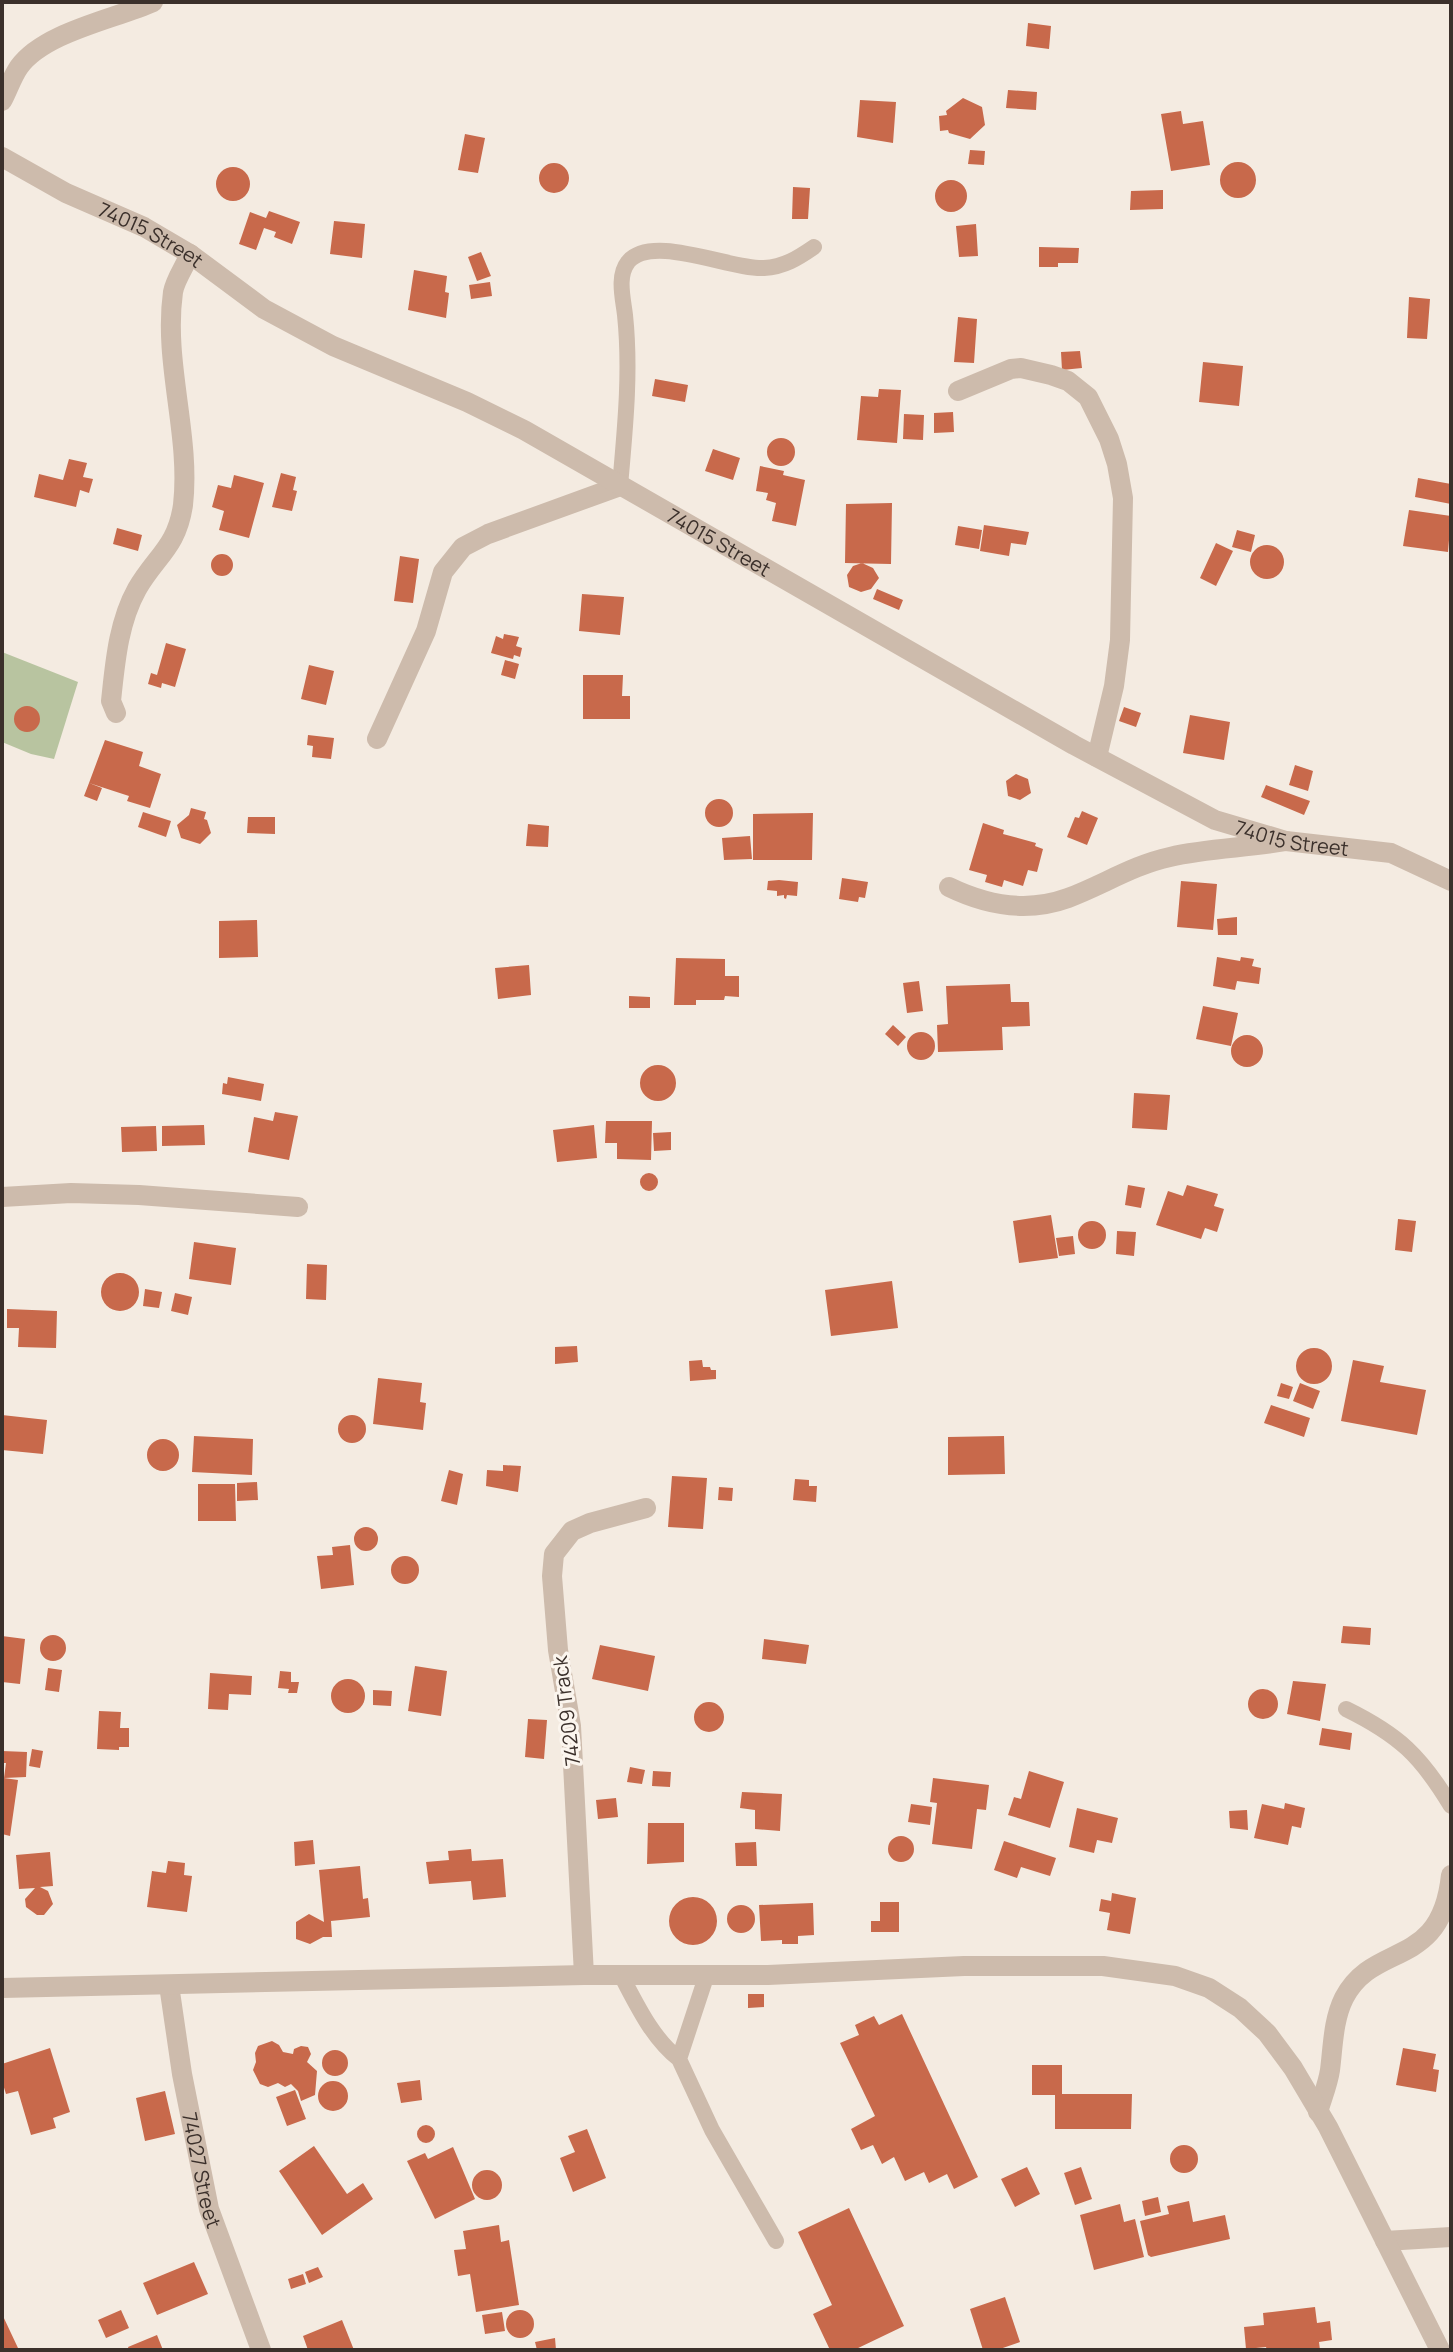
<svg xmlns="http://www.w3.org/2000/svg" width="1453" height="2352" viewBox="0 0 1453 2352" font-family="Manrope,sans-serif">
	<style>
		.green { fill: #b8c4a0 }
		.building { fill: #c8694b }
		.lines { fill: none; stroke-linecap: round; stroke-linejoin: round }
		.service { stroke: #cdbbac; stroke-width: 16 }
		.minor { stroke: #cdbbac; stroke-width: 20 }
		.tertiary { stroke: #cdbbac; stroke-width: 20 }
		.labels { text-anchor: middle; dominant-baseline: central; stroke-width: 6; stroke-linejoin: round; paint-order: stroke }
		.street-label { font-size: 20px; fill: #3b302b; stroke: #fbf5ee }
	</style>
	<rect width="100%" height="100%" fill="#f4ebe1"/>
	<path class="green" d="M2,652L78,682L54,759L31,754L2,742Z"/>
	<path class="building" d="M1028,23L1051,26L1049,49L1026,46Z
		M1008,90L1037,92L1036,110L1006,108Z
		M963,98L982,107L985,125L970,139L949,133L948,130L940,131L939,116L947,115L946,111Z
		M860,100L896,102L893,143L857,137Z
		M1181,111L1183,124L1203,121L1210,165L1171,171L1161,114Z
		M465,134L485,138L478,173L458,170Z
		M970,150L985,151L984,165L968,164Z
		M1220 180a18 18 0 1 1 36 0a18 18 0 1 1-36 0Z
		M539 178a15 15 0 1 1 30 0a15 15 0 1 1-30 0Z
		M216 184a17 17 0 1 1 34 0a17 17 0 1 1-34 0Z
		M935 196a16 16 0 1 1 32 0a16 16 0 1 1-32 0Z
		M793,187L810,188L808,219H792Z
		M1163,190V209L1130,210L1131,191Z
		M269,211L300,222L292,244L274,237L276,232L264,228L256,250L239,244L250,212L266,218Z
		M334,221L365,224L362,258L330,254Z
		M976,224L978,256L959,257L956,226Z
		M1039,247L1079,248L1078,263H1058V267H1039Z
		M481,252L491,276L477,281L468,257Z
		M414,270L447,276L445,292L449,293L446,318L408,310Z
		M490,282L492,296L471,299L469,285Z
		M1409,297L1430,299L1427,339L1407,338Z
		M958,317L977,319L974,363L954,362Z
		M1080,351L1082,368L1062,370L1061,352Z
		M1203,362L1243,366L1239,406L1199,402Z
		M655,379L688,385L685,402L652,396Z
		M879,389L901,390L897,443L857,440L861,396L878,397Z
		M953,412L954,432L934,433V413Z
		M904,414L924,415L923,440L903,439Z
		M767 452a14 14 0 1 1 28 0a14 14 0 1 1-28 0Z
		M713,449L740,458L733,480L705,471Z
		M69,459L87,463L83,477L93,479L89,493L80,490L76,507L34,497L39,474L63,480Z
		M760,466L784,471L783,475L805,480L796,526L772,521L776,503L766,500L768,493L756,491Z
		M281,473L296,477L293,490L297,491L292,511L272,507Z
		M234,475L264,483L249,538L219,530L224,511L212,507L218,485L231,488Z
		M1418,478L1451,484V504L1415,497Z
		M892,503L891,564L845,563L846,504Z
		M1409,510L1451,516L1448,552L1403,546Z
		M984,525L1029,532L1026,545L1011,543L1009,556L980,551Z
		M958,526L982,530L979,549L955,545Z
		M117,528L142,535L138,551L113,544Z
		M1237,530L1255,535L1251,552L1232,547Z
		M1216,543L1233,551L1216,586L1200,578Z
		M1250 562a17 17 0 1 1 34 0a17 17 0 1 1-34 0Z
		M211 565a11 11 0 1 1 22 0a11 11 0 1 1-22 0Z
		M400,556L419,559L413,603L394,601Z
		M862,563L873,568L879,578L871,589L861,592L849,587L847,575L853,566Z
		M877,589L903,600L899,610L873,599Z
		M582,594L624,597L620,635L579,631Z
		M504,634L519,637L516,646L522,648L520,657L514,655L513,659L491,653L496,636L503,639Z
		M166,643L186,649L175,687L162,683L161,688L148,684L151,673L157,675Z
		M505,660L519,664L515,679L501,675Z
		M309,665L334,671L326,705L301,699Z
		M583,675H623L622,696H630V719H583Z
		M14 719a13 13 0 1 1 26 0a13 13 0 1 1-26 0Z
		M1124,707L1141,713L1136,727L1119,721Z
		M1190,715L1230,722L1224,760L1183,753Z
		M308,735L334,738L331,759L312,757L313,746L307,745Z
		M105,740L143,752L139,766L161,774L150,808L127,801L129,796L89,783Z
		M1295,765L1313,771L1308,791L1289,785Z
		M1016,774L1028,779L1031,793L1020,800L1008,796L1006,781Z
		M89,783L102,788L97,801L84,796Z
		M1266,785L1310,801L1304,815L1261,797Z
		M705 813a14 14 0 1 1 28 0a14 14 0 1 1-28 0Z
		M191,808L206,812L204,819L207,820L211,833L200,844L181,838L177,825L189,815Z
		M1082,811L1098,818L1087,845L1067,837L1075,817L1079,818Z
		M143,812L171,821L166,837L138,827Z
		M813,813L812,860H753V814Z
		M248,817H275V834L247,833Z
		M983,823L1004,830L1003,834L1036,843L1035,846L1043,849L1037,872L1028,870L1023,886L1004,880L1002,887L985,882L987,875L969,870Z
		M528,824L549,826L548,847L526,846Z
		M750,836L752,859L724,860L722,838Z
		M842,878L868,882L865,898L859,897L858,902L839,899Z
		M779,880L798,882L797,896L787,895L786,899L784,898V895L777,896V891L767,890L768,881Z
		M1181,881L1217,884L1213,930L1177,927Z
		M1237,917V935H1218L1217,919Z
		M257,920L258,957L219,958V921Z
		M1217,957L1240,961L1241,957L1254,959L1252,966L1261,968L1259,984L1237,981L1235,990L1213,986Z
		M676,958L725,959V976H739V997L725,996L724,1000H696V1005H674Z
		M529,965L531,995L498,999L495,968Z
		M919,981L923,1011L907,1013L903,983Z
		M1010,984L1011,1002H1029L1030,1026L1002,1027L1003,1050L938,1052L937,1025L948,1024L946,986Z
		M629,996L650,997V1008H629Z
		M1203,1006L1238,1013L1231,1046L1196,1039Z
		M893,1025L906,1037L898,1046L885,1034Z
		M907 1046a14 14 0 1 1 28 0a14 14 0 1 1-28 0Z
		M1231 1051a16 16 0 1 1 32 0a16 16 0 1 1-32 0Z
		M640 1083a18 18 0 1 1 36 0a18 18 0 1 1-36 0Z
		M228,1077L264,1084L261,1101L222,1094L223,1083L227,1084Z
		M1134,1093L1170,1095L1167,1130L1132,1128Z
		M275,1112L298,1116L289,1160L248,1152L254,1117L273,1121Z
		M606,1121H652L651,1160L617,1159V1143H605Z
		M204,1125L205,1145L162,1146V1126Z
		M594,1125L597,1158L557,1162L553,1130Z
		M156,1126L157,1151L122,1152L121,1127Z
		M671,1132V1150L654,1151L653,1133Z
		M640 1182a9 9 0 1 1 18 0a9 9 0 1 1-18 0Z
		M1128,1185L1145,1188L1141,1208L1125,1205Z
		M1187,1185L1218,1194L1214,1206L1224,1209L1217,1232L1205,1228L1201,1239L1156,1225L1168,1191L1183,1196Z
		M1051,1215L1058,1258L1019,1263L1013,1221Z
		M1398,1219L1416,1221L1412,1252L1395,1250Z
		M1078 1235a14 14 0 1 1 28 0a14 14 0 1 1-28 0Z
		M1117,1231L1136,1232L1134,1256L1116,1254Z
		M1073,1236L1075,1254L1059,1256L1056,1238Z
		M194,1242L236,1248L231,1285L189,1279Z
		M307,1264L327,1265L326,1300L306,1299Z
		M101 1292a19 19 0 1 1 38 0a19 19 0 1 1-38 0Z
		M892,1281L898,1328L831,1336L825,1290Z
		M145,1289L162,1292L159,1308L143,1306Z
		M175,1293L192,1297L188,1315L171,1311Z
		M7,1309L57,1311L56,1348L18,1347L19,1328H7Z
		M577,1346L578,1362L555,1364V1347Z
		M1296 1366a18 18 0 1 1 36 0a18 18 0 1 1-36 0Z
		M702,1360L703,1367H710L711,1370H716V1379L690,1381L689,1361Z
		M1353,1360L1384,1366L1380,1382L1426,1390L1417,1435L1341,1421Z
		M378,1378L422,1383L420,1402L426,1403L423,1430L373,1424Z
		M1281,1383L1293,1387L1289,1399L1277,1396Z
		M1300,1383L1320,1391L1313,1409L1293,1401Z
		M1271,1405L1310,1418L1304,1437L1264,1423Z
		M338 1429a14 14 0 1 1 28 0a14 14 0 1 1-28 0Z
		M2,1415L47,1420L43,1454L2,1450Z
		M194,1436L253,1439L252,1475L192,1472Z
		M1004,1436L1005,1474L948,1475V1437Z
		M147 1455a16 16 0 1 1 32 0a16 16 0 1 1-32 0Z
		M503,1465L521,1466L518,1492L486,1486L487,1470L503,1471Z
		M449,1470L463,1474L457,1505L441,1501Z
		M672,1476L707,1478L703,1529L668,1527Z
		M795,1479L809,1480V1486H817L816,1502L793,1500Z
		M257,1482L258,1500L237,1501V1483Z
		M198,1484H235L236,1521H198Z
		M719,1487L733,1488L732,1501L718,1500Z
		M354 1539a12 12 0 1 1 24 0a12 12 0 1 1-24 0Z
		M350,1545L354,1585L321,1589L317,1556L333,1555L332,1547Z
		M391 1570a14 14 0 1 1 28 0a14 14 0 1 1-28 0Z
		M1343,1626L1371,1628L1370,1645L1341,1643Z
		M40 1648a13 13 0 1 1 26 0a13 13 0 1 1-26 0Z
		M2,1636L25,1639L20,1684L2,1682Z
		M764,1639L809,1645L806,1664L762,1659Z
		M600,1645L655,1656L648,1691L592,1679Z
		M415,1666L447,1671L441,1716L408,1711Z
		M48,1668L62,1670L59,1692L45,1690Z
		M280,1671L291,1672V1682H299L297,1693H288L289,1689L278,1688Z
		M210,1673L252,1676L251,1695L229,1694L228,1710L208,1709Z
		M331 1696a17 17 0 1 1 34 0a17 17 0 1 1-34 0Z
		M1293,1681L1326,1684L1320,1721L1287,1714Z
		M1248 1704a15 15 0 1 1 30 0a15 15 0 1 1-30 0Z
		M373,1690L392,1691L391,1706L373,1705Z
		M694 1717a15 15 0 1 1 30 0a15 15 0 1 1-30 0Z
		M99,1711L121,1712L120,1728H129V1747H119V1750L97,1749Z
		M528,1719L547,1720L544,1759L525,1757Z
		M1322,1728L1352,1733L1350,1750L1319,1745Z
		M32,1749L43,1751L40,1768L29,1766Z
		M2,1751L27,1752L26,1777L4,1778L18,1780L10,1836L2,1834V1778H4L6,1763H2Z
		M630,1767L645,1770L642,1784L627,1782Z
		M653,1771L671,1772L670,1787L652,1786Z
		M1029,1771L1064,1782L1050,1828L1008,1815L1014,1797L1021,1799Z
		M933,1778L989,1785L986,1810L977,1809L972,1849L932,1844L937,1803L930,1802Z
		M742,1792L782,1794L780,1831L755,1829V1810L740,1808Z
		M616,1798L618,1817L598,1819L596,1800Z
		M1285,1803L1305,1808L1301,1828L1292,1826L1288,1845L1254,1838L1262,1804L1284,1809Z
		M911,1804L932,1807L930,1825L908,1822Z
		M1077,1808L1118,1818L1112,1843L1097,1840L1094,1853L1069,1847Z
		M1247,1810L1248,1830L1230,1828L1229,1811Z
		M648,1823H684V1862L647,1864Z
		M888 1849a13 13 0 1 1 26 0a13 13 0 1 1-26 0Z
		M313,1840L315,1864L295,1866L294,1842Z
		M1004,1841L1056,1858L1050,1876L1021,1867L1017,1878L994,1870Z
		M756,1842L757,1866H736L735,1843Z
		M471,1849L472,1861L503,1859L506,1897L473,1900L471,1881L429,1884L426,1862L449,1860L448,1851Z
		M50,1852L53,1886L40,1887L48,1891L53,1904L44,1915H37L26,1907L25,1899L35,1888L19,1889L16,1855Z
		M168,1861L185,1863L184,1875L192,1876L187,1912L147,1907L152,1871L166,1873Z
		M360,1866L363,1899L368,1898L370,1917L331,1921L332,1937H323L310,1944L296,1939V1922L309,1914L324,1922L319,1870Z
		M1112,1893L1136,1898L1130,1934L1107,1930L1110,1913L1099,1911L1101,1899L1111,1901Z
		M669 1921a24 24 0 1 1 48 0a24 24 0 1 1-48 0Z
		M880,1902H899V1932H871V1921H880Z
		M813,1903L814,1935L798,1936V1944H782V1940L761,1941L759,1905Z
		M727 1919a14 14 0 1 1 28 0a14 14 0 1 1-28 0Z
		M748,1994H764V2007L748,2008Z
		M902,2014L978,2177L954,2189L947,2174L929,2183L924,2172L905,2181L894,2157L882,2164L873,2145L861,2150L851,2129L875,2116L840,2043L859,2035L855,2025L874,2016L879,2025Z
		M272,2041L279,2045L283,2052L293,2054L294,2049L301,2046L308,2047L311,2054L307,2062L317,2071L315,2095L301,2101L298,2091L291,2084L285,2087L278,2083L268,2087L260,2084L253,2070L256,2062L255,2053L258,2046Z
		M50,2048L70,2112L53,2118L56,2128L31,2135L18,2091L6,2094L2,2081V2064Z
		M1403,2048L1436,2054L1433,2069L1439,2070L1436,2092L1396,2085Z
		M322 2063a13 13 0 1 1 26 0a13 13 0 1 1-26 0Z
		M1032,2065H1062V2094H1132L1131,2129H1055V2095H1032Z
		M420,2080L422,2100L401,2103L397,2083Z
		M318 2096a15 15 0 1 1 30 0a15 15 0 1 1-30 0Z
		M295,2090L306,2119L287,2126L276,2097Z
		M165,2091L175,2134L145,2141L136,2098Z
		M417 2134a9 9 0 1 1 18 0a9 9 0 1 1-18 0Z
		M587,2129L606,2178L573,2192L560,2158L575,2152L568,2136Z
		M1170 2159a14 14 0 1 1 28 0a14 14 0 1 1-28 0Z
		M314,2146L347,2194L363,2183L373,2199L322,2235L279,2171Z
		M453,2147L475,2199L435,2219L407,2161L425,2153L428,2159Z
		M1027,2167L1040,2194L1015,2207L1001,2179Z
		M1081,2167L1092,2199L1075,2205L1064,2173Z
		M472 2185a15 15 0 1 1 30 0a15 15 0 1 1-30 0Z
		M1158,2197L1161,2212L1145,2216L1142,2201Z
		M1189,2201L1193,2222L1225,2215L1230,2239L1151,2257L1148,2255L1140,2221L1169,2214L1167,2206Z
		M1120,2204L1124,2222L1135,2219L1144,2257L1094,2270L1080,2215Z
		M849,2208L904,2326L854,2350H830L813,2314L832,2305L798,2232Z
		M499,2225L501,2242L509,2240L519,2305L476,2312L470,2274L458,2276L454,2250L466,2249L463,2231Z
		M194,2262L208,2294L157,2315L143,2283Z
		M318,2267L323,2277L309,2283L305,2272Z
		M303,2274L306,2284L291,2289L288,2279Z
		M1005,2297L1020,2342L997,2350H983L970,2309Z
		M1315,2307L1317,2323L1330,2321L1332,2340L1319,2342L1320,2350H1267L1266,2347L1246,2349L1244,2327L1264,2325L1263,2313Z
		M506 2324a14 14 0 1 1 28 0a14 14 0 1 1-28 0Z
		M121,2310L129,2328L106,2338L98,2320Z
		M502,2312L505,2331L485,2334L482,2315Z
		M2,2314L18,2348L15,2350H2Z
		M342,2320L354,2350H308L303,2336Z
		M157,2335L163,2350H129L128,2347Z
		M555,2338L556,2350H537L535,2342Z"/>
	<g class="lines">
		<path class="service" d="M620,486C625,429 631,372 625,315C623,298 617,276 628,262C652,233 731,270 764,268C784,267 798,258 814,247
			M1346,1709C1399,1735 1421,1756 1451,1806
			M707,1974L679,2059L712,2130L776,2241
			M621,1975C637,2005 652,2038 679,2059"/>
		<g class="minor">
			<path d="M2,101C8,90 12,77 19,67C44,32 115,19 153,2"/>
			<path d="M958,391L1011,369L1021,368L1051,375L1068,381L1088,397L1109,439L1117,464L1123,498L1120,640L1114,686L1097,757"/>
			<path d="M116,713L111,701C115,664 118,623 137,589C156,556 177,547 183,505C191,435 163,363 173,292C175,280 185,266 190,254"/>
			<path d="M377,739L426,631L443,572L463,547L488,534L620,486"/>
			<path d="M949,887C986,905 1027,913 1068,898C1103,885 1133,865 1170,857C1208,848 1248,848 1286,841"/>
			<path d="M2,1197L71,1193L139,1195L298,1207"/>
			<path d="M584,1975L571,1726L558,1650L552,1576L554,1554L572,1531L590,1523L646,1508"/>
			<path id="s1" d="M169,1985L182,2074L209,2209L261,2350"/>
			<path d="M1318,2112C1322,2098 1328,2084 1330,2070C1333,2047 1333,2020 1344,1998C1374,1940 1441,1971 1451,1875"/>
			<path d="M1385,2241L1451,2237"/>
		</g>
		<g class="tertiary">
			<path id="s2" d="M2,157L66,193L144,227L190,254L264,309L333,346L467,402L524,430L1074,745L1215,820L1286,841L1391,853L1451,881"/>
			<path d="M2,1988L584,1975H768L964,1966H1103L1175,1976L1209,1988L1240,2008L1267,2033L1293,2068L1328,2127L1440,2350"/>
		</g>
	</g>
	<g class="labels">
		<g class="street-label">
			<text stroke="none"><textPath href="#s2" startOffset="168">74015 Street</textPath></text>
			<text stroke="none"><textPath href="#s2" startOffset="816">74015 Street</textPath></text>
			<text stroke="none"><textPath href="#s2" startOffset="1464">74015 Street</textPath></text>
			<text transform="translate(566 1711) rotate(-97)">74209 Track</text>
			<text stroke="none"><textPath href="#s1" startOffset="188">74027 Street</textPath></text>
		</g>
	</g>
	<rect width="1453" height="2352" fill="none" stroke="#3b302b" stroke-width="8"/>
</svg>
